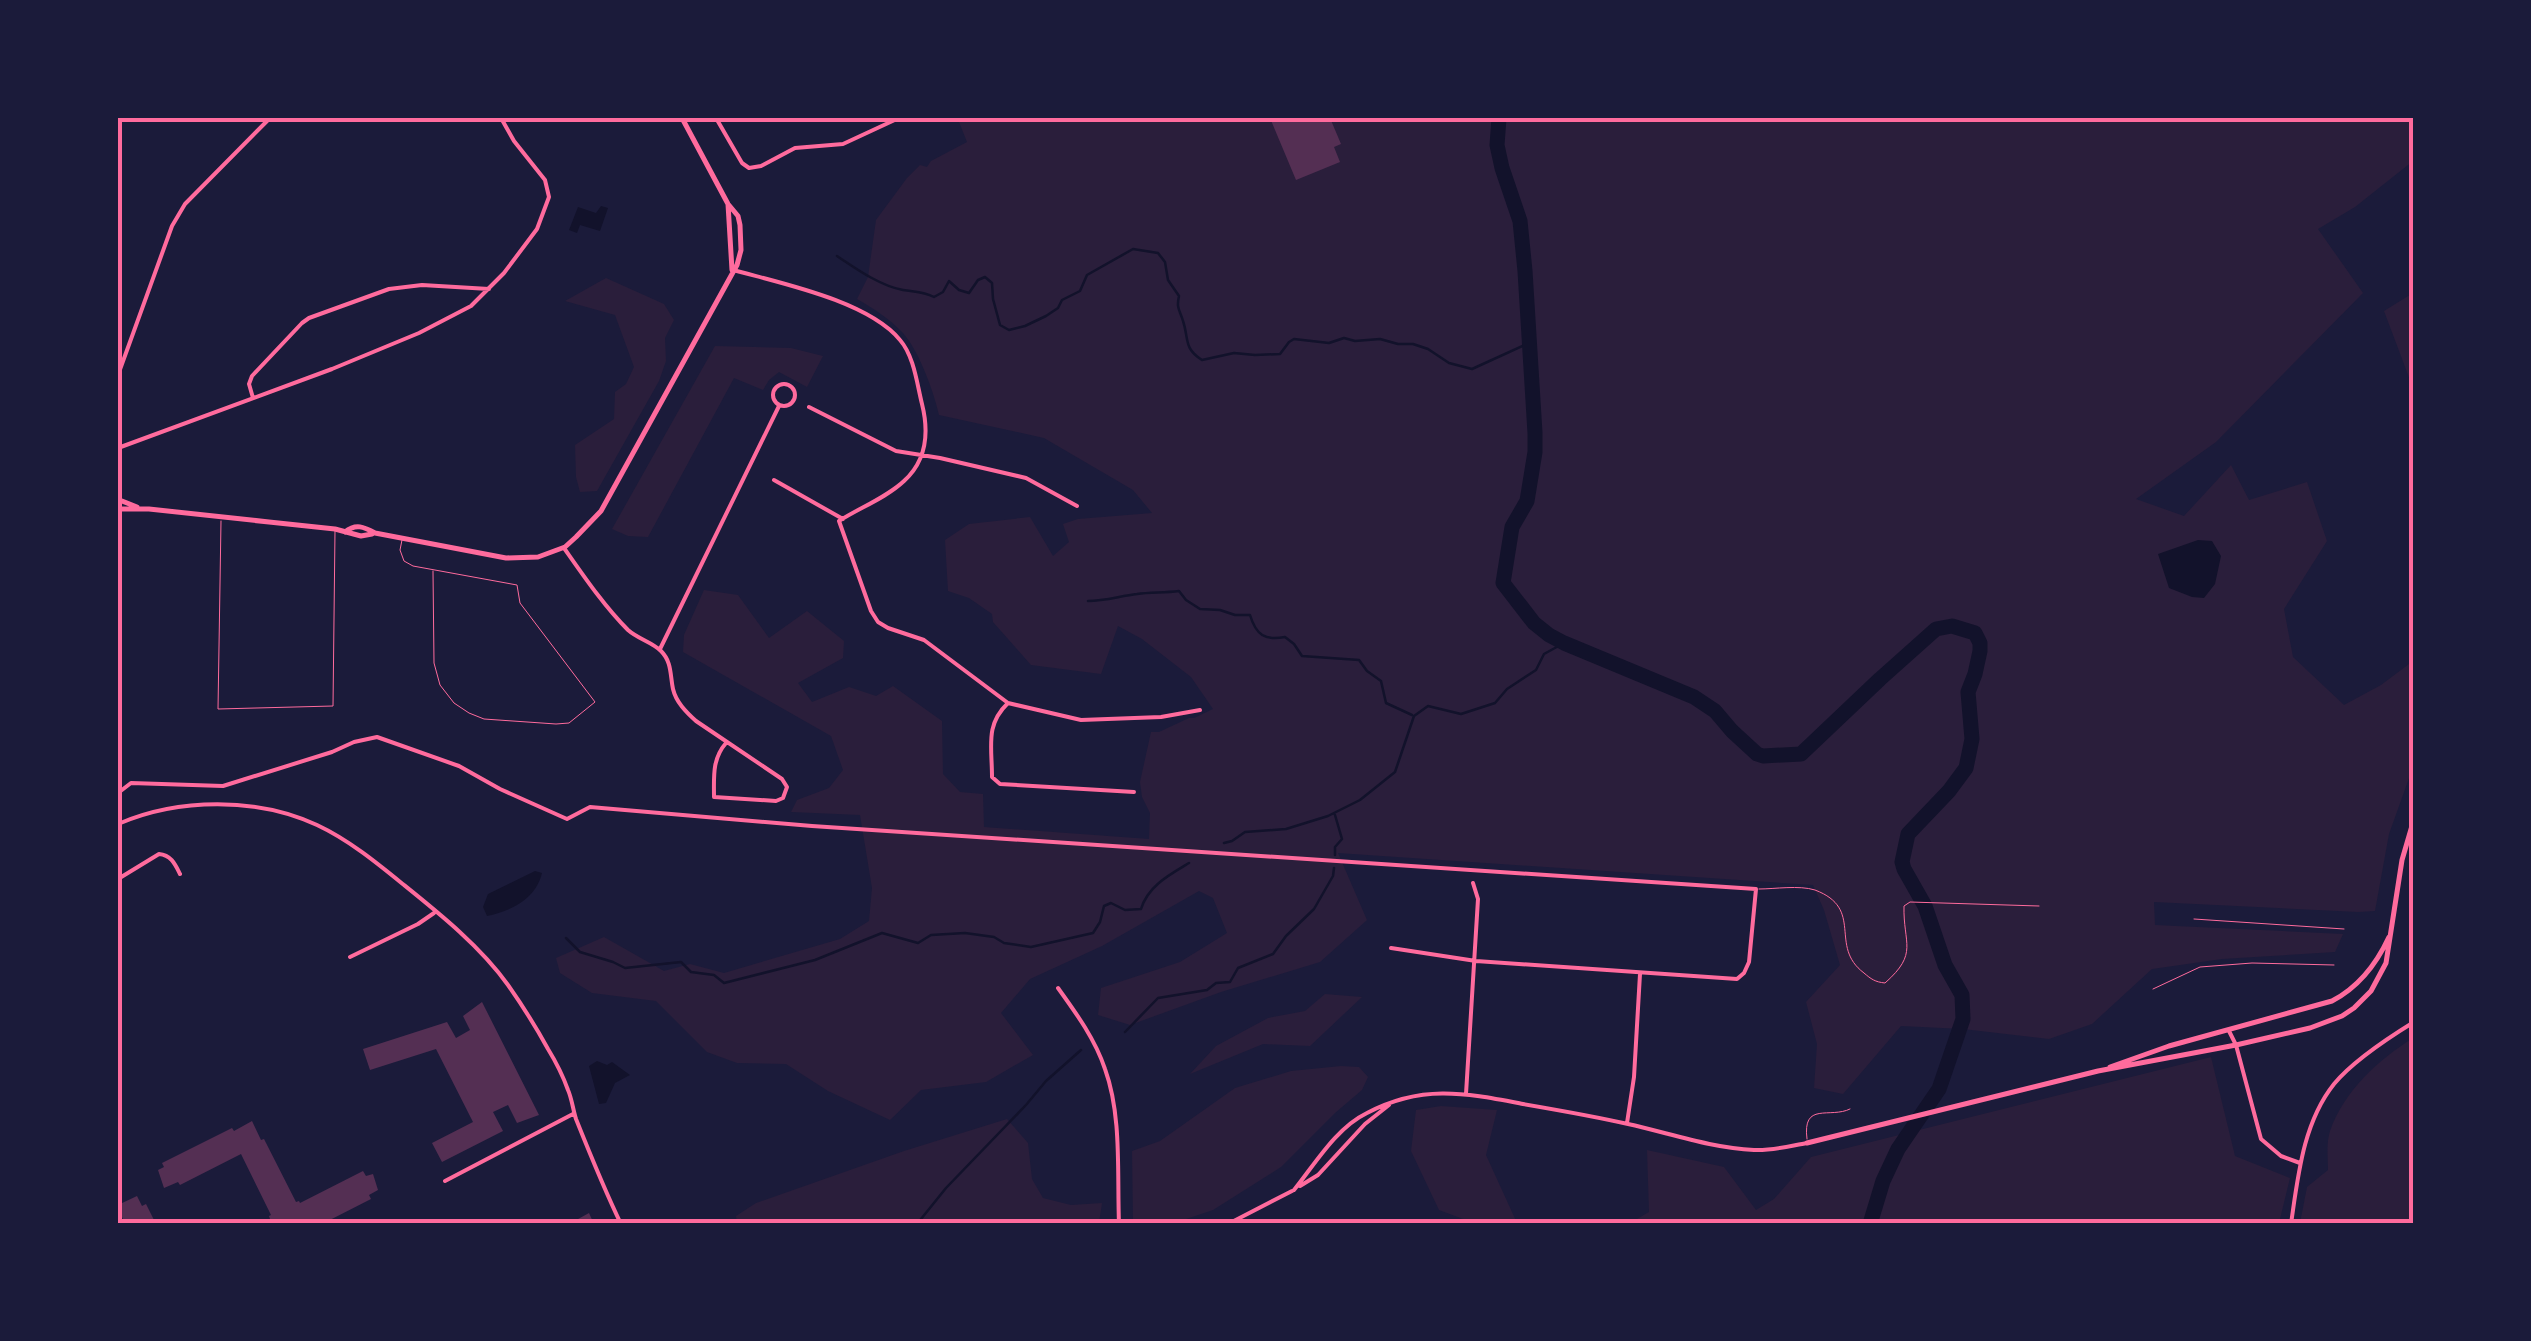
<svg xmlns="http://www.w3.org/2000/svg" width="2531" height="1341" viewBox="0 0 2531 1341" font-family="Inter,sans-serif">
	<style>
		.green { fill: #2a1e3b }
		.water { fill: #12122b }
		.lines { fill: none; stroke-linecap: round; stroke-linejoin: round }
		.stream { stroke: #12122b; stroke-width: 2.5 }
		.river { stroke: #12122b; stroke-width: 15 }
		.building { fill: #542f53 }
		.service { stroke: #ff6b9d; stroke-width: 1 }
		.minor { stroke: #ff6b9d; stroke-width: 4 }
		.tertiary { stroke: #ff6b9d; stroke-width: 5 }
		.neatline { fill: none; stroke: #ff6b9d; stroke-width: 4 }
	</style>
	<rect width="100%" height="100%" fill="#1b1b3a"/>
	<path class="green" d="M967,118H2413V161L2355,207L2318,229L2363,293L2216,442L2136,499L2184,516L2231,465L2249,500L2307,482L2327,541L2284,609L2293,657L2344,705L2381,685L2413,661V767L2389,834L2375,911L2358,912L2154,902L2155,925L2343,934L2335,952L2222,959L2152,969L2092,1024L2049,1039L1963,1029L1901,1026L1843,1094L1814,1088L1817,1044L1806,1002L1840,965L1824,910L1813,885L1338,853L1367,920L1320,962L1221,992L1130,1025L1098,1015L1101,988L1180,962L1227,933L1213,898L1199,891L1102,946L1030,979L1001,1013L1033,1055L986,1082L921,1090L890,1120L828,1091L786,1064L737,1063L707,1052L656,1001L592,993L560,973L556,958L604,937L664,971L690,964L724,973L840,939L869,921L872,888L860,815L791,812L797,800L829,788L843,770L831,736L683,652L684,635L704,590L738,595L769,638L807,611L844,641L843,658L798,683L812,702L849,687L876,696L893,686L942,721L943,774L960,792L983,794L984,827L1149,839L1150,813L1142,797L1140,782L1151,732H1159L1189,718H1194L1213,709L1191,677L1142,639L1118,626L1101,674L1031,665L993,622L992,614L969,598L948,591L945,540L969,524L1030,517L1053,556L1069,542L1063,524L1078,519L1152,513L1133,490L1044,438L939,415C934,392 919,351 903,333C890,319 873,308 857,299L868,277L876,220L907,178L920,165L927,167L931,161L967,142L959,122Z
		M606,278L664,304L674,320L665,338L666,361L659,381L597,491L580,492L576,477L575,445L614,419L615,392L626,384L634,367L615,315L565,301Z
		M2413,293V388L2384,311Z
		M715,346L791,348L823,356L807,387L779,372L769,380L763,390L734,378L648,537L628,536L612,529Z
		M1325,994L1362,997L1310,1046L1263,1044L1190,1074L1216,1046L1268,1018L1305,1011Z
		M2413,1038V1223H2300L2307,1187L2328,1170C2328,1158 2326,1143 2330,1131C2344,1091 2378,1060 2413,1038Z
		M2211,1057L2235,1156L2290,1178L2279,1223H1630L1649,1212L1647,1150L1724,1167L1756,1210L1774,1199L1811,1157Z
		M1341,1066L1359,1067L1368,1077L1362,1090L1335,1113L1281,1167L1213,1210L1174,1223H1133L1132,1151L1160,1141L1235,1088L1291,1071Z
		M1441,1106L1497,1110L1486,1155L1517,1223H1523H1467L1466,1220L1439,1210L1411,1151L1416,1110Z
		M1007,1119L1028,1143L1032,1179L1043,1198L1071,1205L1102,1203L1099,1223H737L736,1216L756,1203L904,1151Z"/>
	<path class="water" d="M601,206L608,208L600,231L580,225L577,233L569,230L578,207L596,213Z
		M2198,540L2212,541L2221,556L2215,584L2204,598L2192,597L2169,588L2158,554Z
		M535,871L542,873C536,899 511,911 487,916L483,907L488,894Z
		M597,1061L607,1065L612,1062L630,1075L615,1083L606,1103L599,1104L589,1066Z"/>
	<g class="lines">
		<path class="stream" d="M837,256C855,268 880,286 903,290C915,292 923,291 934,297L943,292L949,281L959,290L969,293L978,280L985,277L992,283L993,299L1000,325L1009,330L1025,326L1046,316L1058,308L1062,300L1080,291L1087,275L1133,249L1158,253L1165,262L1168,280L1179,296C1176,309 1180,310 1183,321C1189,338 1183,348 1202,360L1234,353L1255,355L1280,354L1289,342L1294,339L1329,343L1344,338L1355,341L1380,339L1398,344H1413L1428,349L1449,363L1472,369L1531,342
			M1088,601C1105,601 1120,596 1137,594C1151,592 1164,593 1179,591L1186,600L1200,609L1220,610L1235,615H1250C1256,635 1265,641 1285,637L1294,644L1302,656L1359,660L1367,671L1381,681L1386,703L1412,715
			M1224,843L1232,841L1245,832L1286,829L1328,816L1360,800L1395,772L1414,716L1428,706L1461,714L1495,703L1507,689L1536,670L1544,654L1564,643
			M1335,855V847L1342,839L1335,815
			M566,938L580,952L613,962L625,968L681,962L691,972L714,975L724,983L815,960L882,933L918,943L931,935L965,933L994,937L1004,943L1031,947L1093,933L1100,922L1104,906L1111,903L1125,910L1141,909C1148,886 1169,875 1189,863
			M1125,1032L1158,998L1207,990L1216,983L1230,982L1238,968L1273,954L1286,936L1314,909L1333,876L1334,868
			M917,1224L946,1188L1026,1105L1046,1081L1081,1050"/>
		<path class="river" d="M1499,118L1497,145L1502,168L1520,221L1525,271L1535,433V452L1527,501L1512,527L1503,583L1534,623L1549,635L1564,643L1694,697L1715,711L1732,731L1757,754L1763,756L1801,754L1880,679L1936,629L1952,626L1975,633L1980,643V651L1975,674L1968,692L1972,739L1966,768L1949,791L1908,834L1902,862L1904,869L1925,906L1945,965L1962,995L1963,1019L1939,1089L1898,1149L1883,1181L1870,1224"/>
	</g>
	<path class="building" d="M1270,118H1330L1341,144L1334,147L1340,162L1296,180Z
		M482,1002L539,1115L517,1123L508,1105L493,1112L503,1131L442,1162L432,1143L473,1122L436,1049L370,1070L363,1049L447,1022L456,1038L470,1030L463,1016Z
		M252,1121L261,1140L264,1139L296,1202L299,1201L300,1203L363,1171L366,1176L373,1174L378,1190L369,1195L371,1199L322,1224H260L270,1219L269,1216L271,1215L241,1154L180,1185L178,1182L164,1188L158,1170L164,1167L162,1163L232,1128L234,1131Z
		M137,1196L142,1206L146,1204L156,1224H125L119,1210L122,1209L120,1204Z
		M589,1213L594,1224H569Z"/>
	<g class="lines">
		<path class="service" d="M221,521L218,709L333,706L335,531
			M402,540L400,550L404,561L413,566L517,585L520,603L595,702L569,723L556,724L484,719L469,713L454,703L440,685L434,663L433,571
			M1759,889C1775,889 1799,885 1815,890C1865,909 1828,946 1864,973C1871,979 1875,982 1885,983C1919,953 1903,944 1904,906L1910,902L2039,906
			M2194,919L2344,929
			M2153,989L2200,967L2252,963L2334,965
			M1807,1139C1802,1101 1830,1119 1850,1109"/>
		<path class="minor" d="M716,118L742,163L749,168L761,166L795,148L843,144L899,118
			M733,270C780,283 868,301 900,340C914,356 917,384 922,404C929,432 927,460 904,481C886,498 859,508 839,521L871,611L878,622L888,628L924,640L1008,703L1081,720L1161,717L1200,710
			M118,375L172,226L185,204L270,118
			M773 395a11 11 0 1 1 22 0a11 11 0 1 1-22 0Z
			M253,398L249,384L252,376L302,323L309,318L389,289L422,285L489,289
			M809,407L896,451L940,458L1026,478L1077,506
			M118,448L332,369L419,333L471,306L504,273L537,229L549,197L545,180L514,141L501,118
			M774,480L843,519
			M564,548C583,575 604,606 628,630C638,639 652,642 661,651C672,662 670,675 673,689C676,702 686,712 696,721L782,779L787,787L783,798L776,801L714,797C714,777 712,759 726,743
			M660,649L779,406
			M1008,703C985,725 992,746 992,777L1000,784L1134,792
			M118,793L131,783L223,786L332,752L354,742L377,737L459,766L500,789L567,819L590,807L812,826L1756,889L1749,962L1744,973L1737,979L1476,961L1391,948
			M118,824C178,798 257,797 317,825C349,840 377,863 404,885C440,914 481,947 508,985C522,1005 536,1027 548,1049C556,1062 563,1076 568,1090C572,1099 573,1110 576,1119C590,1154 604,1189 621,1224
			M118,879L159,854C171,855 175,864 180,874
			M350,957L418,924L434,913
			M1058,988C1076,1013 1095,1039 1105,1069C1122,1116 1117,1173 1119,1224
			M2229,1031L2236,1045L2261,1139L2281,1156L2300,1163
			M1466,1094L1478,899L1473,883
			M1627,1123L1634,1077L1640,974
			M445,1181L573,1114
			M1300,1186L1318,1175L1365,1124L1389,1105
			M1294,1190C1315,1164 1336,1128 1367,1113C1422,1084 1465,1093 1523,1104C1558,1110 1593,1116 1628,1124C1669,1133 1711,1148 1754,1150C1772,1151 1790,1146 1807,1143
			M1228,1224L1292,1191
			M2291,1224C2298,1176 2303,1123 2334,1084C2353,1061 2388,1038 2414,1022"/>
		<path class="tertiary" d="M728,204L732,270
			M118,502L122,501L137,507
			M118,509H149L269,522L335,529L361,536L372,534
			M345,532C356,523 364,527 375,533L506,558L538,557L565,547L576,537L601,511L737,265L741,250L740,225L738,216L728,204L682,118
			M2110,1067L2169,1046L2332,1001C2359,987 2376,965 2389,937
			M1807,1143L2098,1071L2236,1045L2310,1028L2342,1016L2354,1008L2371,991L2386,963L2402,860L2414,819"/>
	</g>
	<rect width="2531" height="1341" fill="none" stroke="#1b1b3a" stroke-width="240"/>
	<rect x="120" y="120" width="2291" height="1101" class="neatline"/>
</svg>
